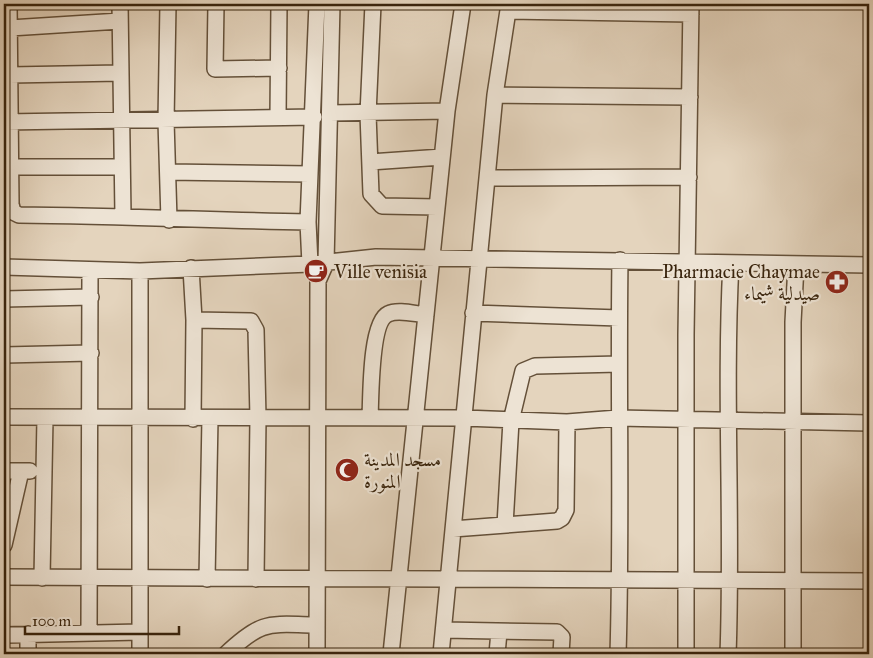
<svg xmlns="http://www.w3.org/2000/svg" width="873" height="658" viewBox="0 0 873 658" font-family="'IM FELL Great Primer',Amiri,serif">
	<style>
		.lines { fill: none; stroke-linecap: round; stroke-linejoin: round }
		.minor-casing { stroke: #645039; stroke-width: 18 }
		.minor { stroke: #ede3d4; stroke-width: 15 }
		.labels { text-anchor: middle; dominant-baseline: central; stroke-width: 4.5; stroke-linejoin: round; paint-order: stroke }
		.poi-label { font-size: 19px; fill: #39240d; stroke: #ede3d4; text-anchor: start }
	</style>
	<rect width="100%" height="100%" fill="#e4d4bd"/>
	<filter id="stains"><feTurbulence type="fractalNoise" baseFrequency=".004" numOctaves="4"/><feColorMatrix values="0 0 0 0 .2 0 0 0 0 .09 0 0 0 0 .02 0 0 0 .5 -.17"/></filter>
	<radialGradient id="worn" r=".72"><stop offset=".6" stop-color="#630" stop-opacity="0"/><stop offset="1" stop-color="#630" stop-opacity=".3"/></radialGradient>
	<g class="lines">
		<g class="minor-casing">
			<path id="minor" d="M9,4L11,204L13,212L19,215C115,216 212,220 308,222
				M120,4L123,216
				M168,4L166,121L169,220
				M216,4L215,69L279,68
				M373,4L368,114L371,194L382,206L437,207
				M508,11L691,14
				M10,28L120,21
				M10,75L120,73
				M495,95L690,97
				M330,113L447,111
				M278,117L279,4
				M4,122L314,117
				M370,162L442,157
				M11,167H121
				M168,172L310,174
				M487,178L689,177
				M4,267L140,271L310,264L376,257L869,265
				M191,268L194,320L193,419
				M313,271L310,264L308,222L317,4
				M4,299L91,297
				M473,313L619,318
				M194,320L251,321L256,330L258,418L256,579
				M4,355L91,353
				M4,417L464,418L567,422L618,418L869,423
				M370,418C371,399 370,322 388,314C398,309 415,314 426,315
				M4,471H30
				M505,525L511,421L523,371L535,366L619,364
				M453,529L557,521L562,518L566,510L567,422
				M4,545L21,471
				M4,577L869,581
				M42,578L45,418
				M207,579L210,418
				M444,630L557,632L562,637L561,654
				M89,633L90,270
				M28,634V654
				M4,635L140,632
				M140,654V271
				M226,654C262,620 268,624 316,625
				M317,654L318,281L326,263L332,4
				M391,654L447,111L463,4
				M441,654L487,178L495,95L509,4
				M497,654L499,632
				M618,654C622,523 618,392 620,260
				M686,654V335L691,4
				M728,654C733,524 724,394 731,263
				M793,654V322L796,265"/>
		</g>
		<use href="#minor" class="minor"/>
	</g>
	<defs>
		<g id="cafe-disc" transform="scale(1.25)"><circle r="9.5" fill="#8f2418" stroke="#ede3d4"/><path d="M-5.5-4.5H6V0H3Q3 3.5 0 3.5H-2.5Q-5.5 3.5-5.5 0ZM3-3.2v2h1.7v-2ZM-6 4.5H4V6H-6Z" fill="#fff"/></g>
		<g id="pharmacy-disc" transform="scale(1.25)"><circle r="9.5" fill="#8f2418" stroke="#ede3d4"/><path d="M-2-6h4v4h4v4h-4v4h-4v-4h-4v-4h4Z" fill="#fff"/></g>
		<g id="mosque-disc" transform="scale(1.25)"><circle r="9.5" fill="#8f2418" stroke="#ede3d4"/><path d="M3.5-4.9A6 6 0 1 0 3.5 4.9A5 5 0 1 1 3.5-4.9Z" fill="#fff"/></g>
	</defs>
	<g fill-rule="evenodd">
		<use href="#cafe-disc" x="316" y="271"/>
		<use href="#pharmacy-disc" x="837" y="282"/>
		<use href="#mosque-disc" x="347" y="470"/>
	</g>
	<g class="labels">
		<g class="poi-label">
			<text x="334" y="271">Ville venisia</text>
			<text x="820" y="271" text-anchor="end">Pharmacie Chaymae<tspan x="820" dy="22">صيدلية شيماء</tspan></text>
			<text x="364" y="459">مسجد المدينة<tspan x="364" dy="22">المنورة</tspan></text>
		</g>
	</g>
	<rect width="873" height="658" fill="none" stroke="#e4d4bd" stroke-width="20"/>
	<rect x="5" y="5" width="863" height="648" fill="none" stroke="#39240d" stroke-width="2.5"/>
	<rect x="10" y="10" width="853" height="638" fill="none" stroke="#39240d"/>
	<path d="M25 626v8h154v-8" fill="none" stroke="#39240d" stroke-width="2.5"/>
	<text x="32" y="626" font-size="15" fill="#39240d" stroke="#ede3d4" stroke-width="4" paint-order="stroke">100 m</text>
	<rect width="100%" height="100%" filter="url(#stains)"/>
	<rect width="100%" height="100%" fill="url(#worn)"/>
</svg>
